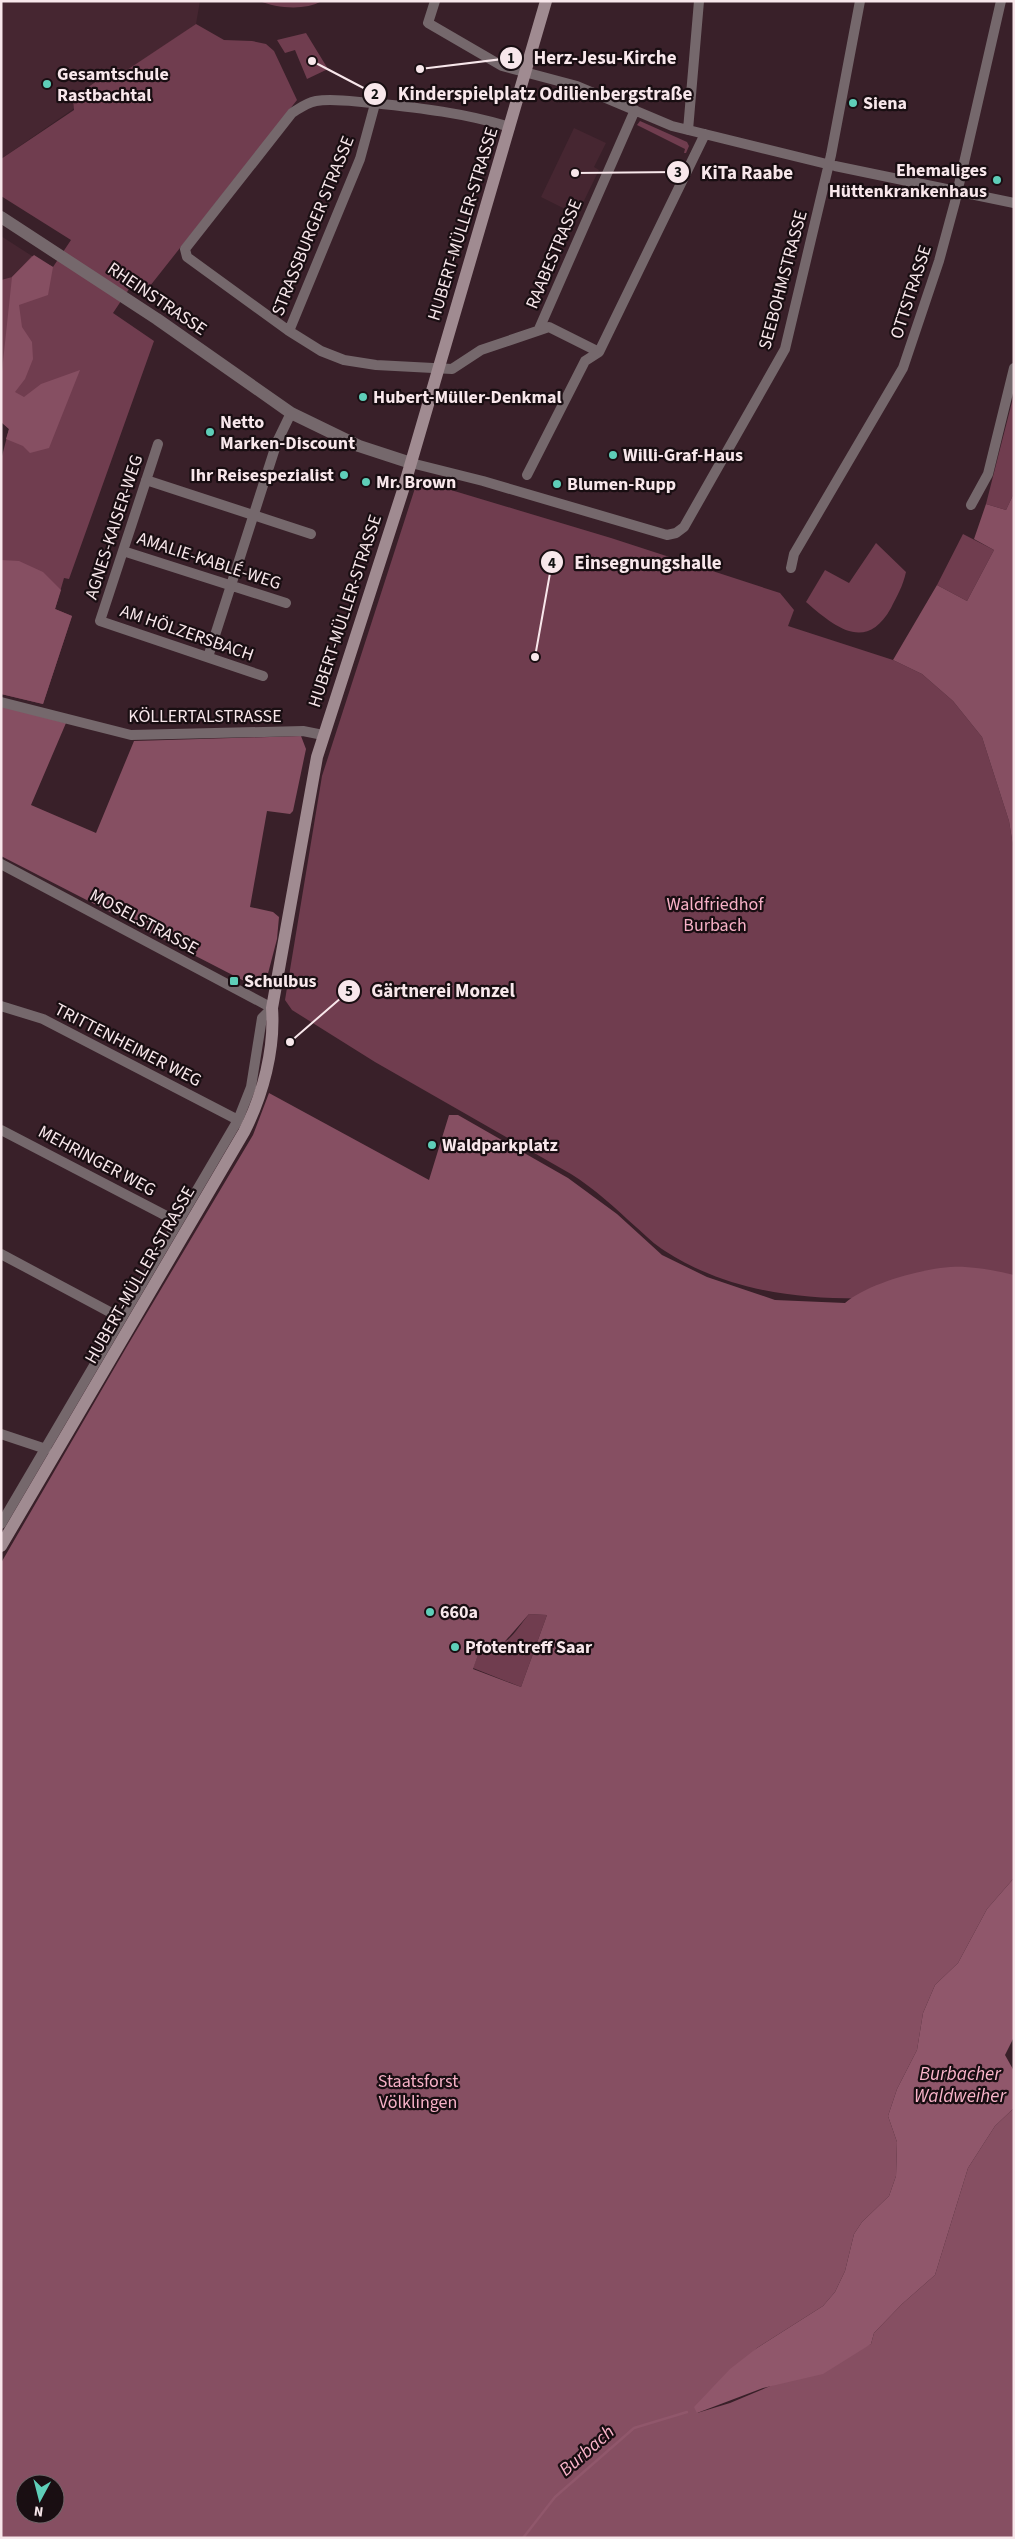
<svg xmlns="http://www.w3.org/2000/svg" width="1015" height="2539" viewBox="0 0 1015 2539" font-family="'Source Sans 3',sans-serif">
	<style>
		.built { fill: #462631 }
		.green { fill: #703d4f }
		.forest { fill: #864f62; fill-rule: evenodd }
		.water { fill: #90576b }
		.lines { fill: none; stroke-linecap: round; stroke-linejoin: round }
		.stream { stroke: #90576b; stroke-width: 2.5 }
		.minor { stroke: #75686c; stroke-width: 10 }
		.tertiary { stroke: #75686c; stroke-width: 12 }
		.secondary { stroke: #a08b91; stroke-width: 12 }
		.poi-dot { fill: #5eceb8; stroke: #190e12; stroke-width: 2 }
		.labels { text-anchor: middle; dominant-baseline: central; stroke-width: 4.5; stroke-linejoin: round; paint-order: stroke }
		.poi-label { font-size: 18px; font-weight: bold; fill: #f8e7eb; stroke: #190e12; text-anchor: start }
		.street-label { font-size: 18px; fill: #f8e7eb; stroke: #190e12 }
		.park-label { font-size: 18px; fill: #f7b1c7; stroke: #190e12 }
		.water-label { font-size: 19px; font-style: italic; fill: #fbb5cb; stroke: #190e12 }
		.leader { fill: none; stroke: #f8e7eb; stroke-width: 2 }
		.callout-dot { fill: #f8e7eb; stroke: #190e12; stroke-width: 2 }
		.mark-label { font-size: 15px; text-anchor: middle; font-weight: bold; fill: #111 }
		.callout-label { font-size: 19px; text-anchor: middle; font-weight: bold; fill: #f8e7eb; stroke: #190e12; stroke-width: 4.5; stroke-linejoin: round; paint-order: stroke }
	</style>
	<rect width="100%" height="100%" fill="#392029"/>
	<path class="built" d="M1,1H200L196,24L1,159Z
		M574,128L606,143L594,167L599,170L577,215L541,197Z
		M1,236L32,256L12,277L1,280Z"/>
	<path class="green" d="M259,1H322C304,11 277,8 259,1Z
		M196,24L224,40L252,41L266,44L274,51L297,100L146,291L133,283L113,313L154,341L69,579L64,578L55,609L72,616L43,704L1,694V460L9,429L1,422V280L12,277L32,256L53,267L71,240L1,196V159L74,110L73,98L115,68L127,70Z
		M306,33L328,69L307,79L295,50L285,53L277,40Z
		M640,121L687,142L689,146L686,153H684L685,149L637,125Z
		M1014,394V493L1006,510L986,504Z
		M421,481L611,538L780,593L794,610L788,626L893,660L922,674L953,701L982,737L1009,821L1014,852V1289C898,1297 769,1318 665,1251C655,1245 645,1235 636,1227C615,1208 595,1189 571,1174L375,1062L292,1010L285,1000L322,776L416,485Z
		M963,534L994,550L967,601L937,585Z
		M876,543L906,572C903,586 897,596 891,608C866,653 835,627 806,602L825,570L849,583Z
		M529,1614L547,1615L521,1687L473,1668L482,1644C508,1650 514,1632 529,1614Z"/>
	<path class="forest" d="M34,255L53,267L48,295L19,305L22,327L32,342L33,359L25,379L15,392L24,397L41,384L80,370L49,448L30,453L23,446L6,439L9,429L1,422L2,371L12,277Z
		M1014,493V852L1009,821L982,737L953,701L922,674L893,660L937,585L967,601L994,550L974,539L986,504L1006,510Z
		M1,560L19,561L43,572L61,590L55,609L72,616L43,704L1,694Z
		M1,706L66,723L31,805L96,833L134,741L301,736L306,749L293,811L290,814L267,811L250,907L273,912L279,917L277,939L265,985L259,987L252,985L186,951L187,949L181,946L180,948L1,856Z
		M269,1093L429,1180L449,1115H458L568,1178L617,1214L662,1255L707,1277L775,1300L845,1303C870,1282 932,1265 965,1267C981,1268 998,1271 1014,1275V1878L987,1909L958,1963L935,1985L923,2013L917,2050L897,2089L888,2116L897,2142L896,2176L889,2196L862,2222L854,2234L845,2271L835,2292L823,2306L757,2348L697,2413L730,2403L871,2344L874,2333L902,2304L935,2275L968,2168L995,2126L1014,2108V2538H1V1563L126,1348L253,1135ZM529,1614L547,1615L521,1687L473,1669L482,1644L500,1647ZM25,2484H55V2514H25Z"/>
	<path class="water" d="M1014,1878V2037L1005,2055L1014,2071V2108L995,2126L968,2168L935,2275L902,2304L874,2333L871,2344L823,2374L763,2388L697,2413L694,2407L730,2369L757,2348L823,2306L835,2292L845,2271L854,2234L862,2222L889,2196L896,2176L897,2142L888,2116L897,2089L917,2050L923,2013L935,1985L958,1963L987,1909Z"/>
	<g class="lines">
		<path class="stream" d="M523,2538L555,2497L634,2428L687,2412"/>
		<path class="minor" d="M435,1L428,23L502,66L577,86L672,126L835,166L1014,203
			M510,127C465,113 420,108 373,103C355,102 334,98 316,101C306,103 300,108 292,113L185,249L187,257L289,331L321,351L344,360L376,365L452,369L481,350L549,327L599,352L705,134
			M688,130L699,1
			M539,329L635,110
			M289,331L360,159L375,104
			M158,444L100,621L263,676
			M411,463L483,481L667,535L676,533L684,527L785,349L831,155L860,1
			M527,475L585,361L599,352
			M146,480L311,534
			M971,505L988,474L1014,368
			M123,551L286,603
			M791,568L794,554L903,368L939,261L955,202L1001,1
			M208,657L277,442L291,413
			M1,702L131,735L303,731L323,735
			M1,864L272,1008L262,1018L251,1087L238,1120L1,1524
			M1,1006L43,1019L238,1120
			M1,1130L178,1222
			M1,1254L121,1318
			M1,1434L46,1449"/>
		<path class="tertiary" d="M1,217L157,319L291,413L359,446L411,463"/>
		<path class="secondary" d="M1,1546L244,1132C263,1095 275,1049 272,1008L317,757L403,490L546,1"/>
	</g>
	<g class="poi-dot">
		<circle cx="47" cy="84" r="5"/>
		<circle cx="853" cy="103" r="5"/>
		<circle cx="997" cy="180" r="5"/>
		<circle cx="363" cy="397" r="5"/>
		<circle cx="210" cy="432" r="5"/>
		<circle cx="613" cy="455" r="5"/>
		<circle cx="344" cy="475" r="5"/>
		<circle cx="366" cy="482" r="5"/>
		<circle cx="557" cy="484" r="5"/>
		<rect x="229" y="976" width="10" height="10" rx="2.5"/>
		<circle cx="432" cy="1145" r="5"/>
		<circle cx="430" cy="1612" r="5"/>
		<circle cx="455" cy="1647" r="5"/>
	</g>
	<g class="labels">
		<g class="poi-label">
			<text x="57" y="74">Gesamtschule<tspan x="57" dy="21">Rastbachtal</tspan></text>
			<text x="863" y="103">Siena</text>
			<text x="987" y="170" text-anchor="end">Ehemaliges<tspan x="987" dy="21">Hüttenkrankenhaus</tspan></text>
			<text x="373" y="397">Hubert-Müller-Denkmal</text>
			<text x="220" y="422">Netto<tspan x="220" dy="21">Marken-Discount</tspan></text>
			<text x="623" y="455">Willi-Graf-Haus</text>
			<text x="334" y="475" text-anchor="end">Ihr Reisespezialist</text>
			<text x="376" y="482">Mr. Brown</text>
			<text x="567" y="484">Blumen-Rupp</text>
			<text x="244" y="981">Schulbus</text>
			<text x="442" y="1145">Waldparkplatz</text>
			<text x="440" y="1612">660a</text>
			<text x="465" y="1647">Pfotentreff Saar</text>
		</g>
		<g class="street-label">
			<text transform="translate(463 224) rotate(-73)">HUBERT-MÜLLER-STRASSE</text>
			<text transform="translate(313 226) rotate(-68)">STRASSBURGER STRASSE</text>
			<text transform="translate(554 254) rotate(-67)">RAABESTRASSE</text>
			<text transform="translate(783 280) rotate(-75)">SEEBOHMSTRASSE</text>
			<text transform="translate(911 292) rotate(-72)">OTTSTRASSE</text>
			<text transform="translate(157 299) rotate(34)">RHEINSTRASSE</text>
			<text transform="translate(114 527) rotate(-72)">AGNES-KAISER-WEG</text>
			<text transform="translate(209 561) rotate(18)">AMALIE-KABLÉ-WEG</text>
			<text transform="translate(345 611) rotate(-72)">HUBERT-MÜLLER-STRASSE</text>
			<text transform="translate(187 633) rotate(19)">AM HÖLZERSBACH</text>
			<text x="205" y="716">KÖLLERTALSTRASSE</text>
			<text transform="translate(144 922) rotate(28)">MOSELSTRASSE</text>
			<text transform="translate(128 1045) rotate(27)">TRITTENHEIMER WEG</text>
			<text transform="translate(97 1161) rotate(28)">MEHRINGER WEG</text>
			<text transform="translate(140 1275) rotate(-60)">HUBERT-MÜLLER-STRASSE</text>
		</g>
		<g class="park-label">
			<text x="715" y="904">Waldfriedhof<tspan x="715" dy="21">Burbach</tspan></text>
			<text x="418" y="2081">Staatsforst<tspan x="418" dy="21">Völklingen</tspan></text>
		</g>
		<g class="water-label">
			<text x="960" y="2074">Burbacher<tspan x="960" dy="22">Waldweiher</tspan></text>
			<text transform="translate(587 2451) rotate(-41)">Burbach</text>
		</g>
	</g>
	<path class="leader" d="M420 69L511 58M312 61L375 94M575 173L678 172M535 657L552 562M290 1042L349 991"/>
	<g class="callout-dot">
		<circle cx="420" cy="69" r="5"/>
		<circle cx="312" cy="61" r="5"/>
		<circle cx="575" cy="173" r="5"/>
		<circle cx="535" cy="657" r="5"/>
		<circle cx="290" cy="1042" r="5"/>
		<circle cx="511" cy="58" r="12"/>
		<circle cx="375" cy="94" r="12"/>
		<circle cx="678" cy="172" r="12"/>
		<circle cx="552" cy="562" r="12"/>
		<circle cx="349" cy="991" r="12"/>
	</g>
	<g class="mark-label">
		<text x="511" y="63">1</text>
		<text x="375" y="99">2</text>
		<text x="678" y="177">3</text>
		<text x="552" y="568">4</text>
		<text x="349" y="996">5</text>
	</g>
	<g class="callout-label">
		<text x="605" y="64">Herz-Jesu-Kirche</text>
		<text x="545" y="100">Kinderspielplatz Odilienbergstraße</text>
		<text x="747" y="179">KiTa Raabe</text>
		<text x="648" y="569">Einsegnungshalle</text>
		<text x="443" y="997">Gärtnerei Monzel</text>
	</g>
	<rect width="1015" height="2539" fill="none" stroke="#f8e7eb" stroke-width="5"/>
	<g transform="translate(40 2499) rotate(187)"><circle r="24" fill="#190e12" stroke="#726569"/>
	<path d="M0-4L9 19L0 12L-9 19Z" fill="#5eceb8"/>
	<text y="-8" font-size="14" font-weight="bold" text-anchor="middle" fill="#f8e7eb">N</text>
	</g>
</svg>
